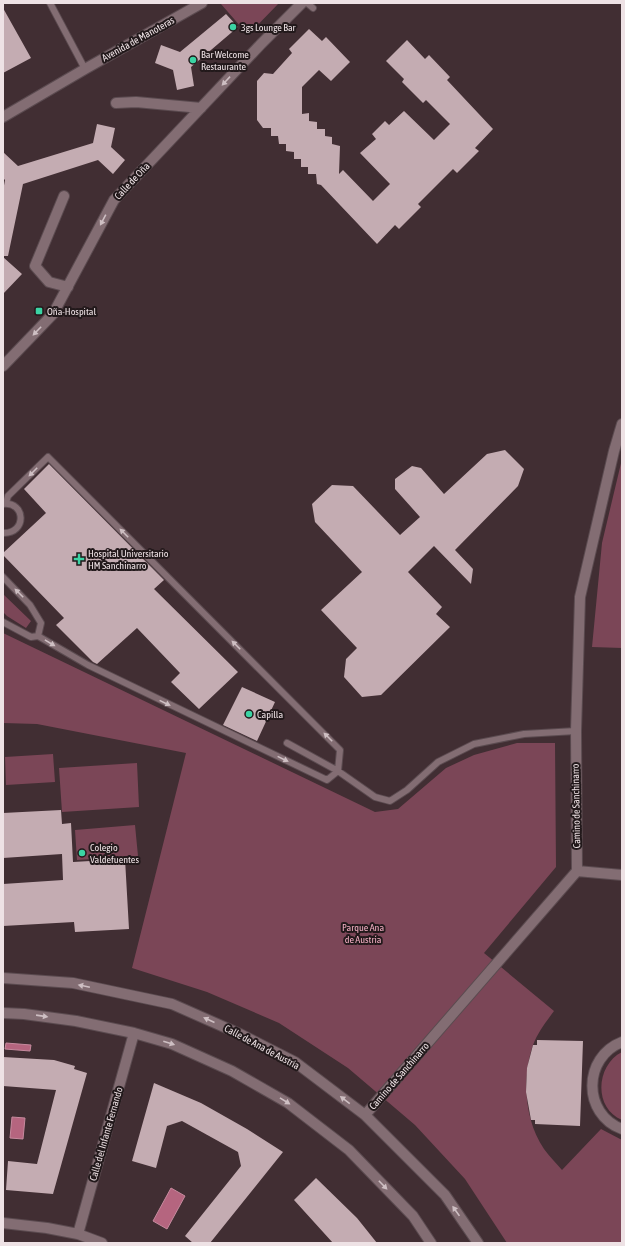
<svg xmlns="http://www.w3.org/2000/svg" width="625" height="1246" viewBox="0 0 625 1246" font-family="'Asap Condensed',sans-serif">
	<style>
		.green { fill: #7b4657 }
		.water { fill: #b5657f; stroke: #c68a9e }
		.building { fill: #c4acb2 }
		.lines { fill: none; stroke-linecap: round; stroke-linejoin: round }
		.service-casing { stroke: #5b4b50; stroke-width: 8 }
		.minor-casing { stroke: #5b4b50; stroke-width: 12 }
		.service { stroke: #836d73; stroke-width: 6 }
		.minor { stroke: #836d73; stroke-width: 10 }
		.oneway { fill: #cebfc3 }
		.poi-dot { fill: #3bd4a4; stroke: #22191b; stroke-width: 1.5 }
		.labels { text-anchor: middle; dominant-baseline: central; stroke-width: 4; stroke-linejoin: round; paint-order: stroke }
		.poi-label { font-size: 10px; fill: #eee2e5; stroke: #22191b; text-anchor: start }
		.street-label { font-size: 10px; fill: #eee2e5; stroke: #22191b }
		.park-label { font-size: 10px; fill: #f3afc3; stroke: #22191b }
	</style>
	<rect width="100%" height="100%" fill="#412e33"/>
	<path class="green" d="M222,3H279L248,35L221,4Z
		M622,459V648L592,647L602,543Z
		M3,594L31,621L26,628L7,616L3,612Z
		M3,633L375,812L398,809L446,768L474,755L517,743H555L556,867L484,953L554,1011C546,1022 538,1032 533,1045C522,1077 524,1120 544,1149C549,1156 556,1163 562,1170L601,1129L622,1140V1243H507L465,1179L415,1125L348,1068L279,1023L207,992L132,968L186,753L37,724L3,723Z
		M53,754L55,782L6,785L5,757Z
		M137,763L139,807L62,812L59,768Z
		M135,825L138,856L77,860L75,830Z
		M622,1052V1120C593,1108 596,1065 622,1052Z"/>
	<path class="water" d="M6,1043L31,1045L30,1051L5,1049Z
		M12,1117L25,1118L23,1139L10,1138Z
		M171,1188L185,1196L167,1229L153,1221Z"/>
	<path class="building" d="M3,8L31,58L3,73Z
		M226,14L238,27L191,67L194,86L177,90L173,70L155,63L161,45L180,52Z
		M309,29L322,41L326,37L350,62L331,81L319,70L302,87V114L309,113V121L317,122V129H325V136L332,137V144L340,146L339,174L343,170L373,201L390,184L360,153L376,139L372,134L385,121L389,125L404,111L434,140L450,124L426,100L423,103L402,82L404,79L386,61L407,40L425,59L429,55L450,77L447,80L493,129L475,148L479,151L457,173L453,169L418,204L421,207L399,229L395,225L377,244L321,185L317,184L316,174H308V167H301V159H294V152L286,151V144H279L278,136H271V128H263L257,120V81L264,73L273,74L292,53L289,49Z
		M97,124L115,128L111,147L125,160L113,174L98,160L23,184L8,256H3V191L5,180L3,178V152L18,166L93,143Z
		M3,257L22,274L3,294Z
		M505,450L524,469L518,486L455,550L473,569L471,584L434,546L408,572L442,607L436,614L450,627L381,695L362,697L344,677L346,659L357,648L321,610L362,572L315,522L312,504L332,485L353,486L400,535L420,517L395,489V479L412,466L421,468L444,494L487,454Z
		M49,464L164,580L154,589L238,672L199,709L171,682L180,673L137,628L97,664L93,662L56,625L64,618L3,555V553L46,513L24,489Z
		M242,687L275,702L257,741L223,725Z
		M61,810L62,824L71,823L73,862L125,859L129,929L75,932L74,922L3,926V884L63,880L62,854L3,858V813Z
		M537,1040L583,1041L580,1126L535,1124V1120H531L526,1092L527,1068L533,1045H537Z
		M3,1057L54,1060L75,1066L74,1069L87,1073L53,1194L6,1190L8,1161L37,1164L56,1090L3,1086Z
		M154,1083L201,1103L247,1129L283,1152L210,1243H193L185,1236L241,1166L238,1152L182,1121L167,1126L156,1168L132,1161Z
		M316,1178L357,1218L377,1243H333L294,1200Z"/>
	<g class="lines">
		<g class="service-casing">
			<path id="service" d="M50,3L85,69
				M307,3L313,8
				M3,504C26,501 27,534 3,533
				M3,577L30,605L41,623L38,636
				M3,622L31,637L38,636L88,665L327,780L338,771L340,750L48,457L8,496L6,503
				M287,743L338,771L375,797L390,801L407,790L438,762L474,744L524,734L576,731"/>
		</g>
		<g class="minor-casing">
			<path id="minor" d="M116,103L136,102L201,108
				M3,117L85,69L202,3
				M64,196L35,266L49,282L68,287
				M3,366L53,314L114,200L261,44L302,3
				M577,871L622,875
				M3,978L73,983L172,1004L240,1034L295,1062L365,1115L445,1195L478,1243
				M3,1013L24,1014L76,1021L134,1033L172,1044L232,1071L288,1103L349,1150L413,1216L431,1243
				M622,1042C583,1057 582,1114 622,1129
				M365,1115L577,871L576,731L580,597L614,451L622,424
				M3,1223L47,1228L78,1234L102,1243
				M78,1234L134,1033"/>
		</g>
		<use href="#service" class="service"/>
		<use href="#minor" class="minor"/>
	</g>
	<defs><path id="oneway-solid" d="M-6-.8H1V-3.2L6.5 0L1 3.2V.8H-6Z"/></defs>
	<g class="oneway">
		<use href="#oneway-solid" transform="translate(226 81) rotate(133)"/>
		<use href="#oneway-solid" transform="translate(103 220) rotate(118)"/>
		<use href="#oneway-solid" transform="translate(37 331) rotate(134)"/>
		<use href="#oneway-solid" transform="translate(33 472) rotate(135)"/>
		<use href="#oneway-solid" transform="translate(124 533) rotate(-135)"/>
		<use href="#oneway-solid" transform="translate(19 593) rotate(-135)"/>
		<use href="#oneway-solid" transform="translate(50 643) rotate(31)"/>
		<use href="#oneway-solid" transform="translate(236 645) rotate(-135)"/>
		<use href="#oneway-solid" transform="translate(165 703) rotate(26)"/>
		<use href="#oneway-solid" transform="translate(328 737) rotate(-135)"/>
		<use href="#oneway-solid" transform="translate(283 759) rotate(26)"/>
		<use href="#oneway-solid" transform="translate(84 986) rotate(-168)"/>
		<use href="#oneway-solid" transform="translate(42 1016) rotate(8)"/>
		<use href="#oneway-solid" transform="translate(209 1020) rotate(-156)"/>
		<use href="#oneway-solid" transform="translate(169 1043) rotate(18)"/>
		<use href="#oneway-solid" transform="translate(345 1100) rotate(-143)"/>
		<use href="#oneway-solid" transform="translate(285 1101) rotate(32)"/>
		<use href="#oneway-solid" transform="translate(383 1185) rotate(46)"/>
		<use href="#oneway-solid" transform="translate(456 1211) rotate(-125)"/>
	</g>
	<g class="poi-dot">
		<circle cx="233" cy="27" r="4"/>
		<circle cx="193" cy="60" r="4"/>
		<rect x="35" y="307" width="8" height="8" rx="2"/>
		<path d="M77 553h4v4h4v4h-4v4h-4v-4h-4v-4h4z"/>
		<circle cx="249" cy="714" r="4"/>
		<circle cx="82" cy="853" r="4"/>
	</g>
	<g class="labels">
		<g class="poi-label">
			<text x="241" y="27">3gs Lounge Bar</text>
			<text x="201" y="54">Bar Welcome<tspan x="201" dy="12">Restaurante</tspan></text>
			<text x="47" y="311">Oña-Hospital</text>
			<text x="88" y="553">Hospital Universitario<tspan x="88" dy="12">HM Sanchinarro</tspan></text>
			<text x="257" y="714">Capilla</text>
			<text x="90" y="847">Colegio<tspan x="90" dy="12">Valdefuentes</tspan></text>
		</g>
		<g class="street-label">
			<text transform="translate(138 39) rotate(-29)">Avenida de Manoteras</text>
			<text transform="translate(132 181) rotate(-47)">Calle de Oña</text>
			<text transform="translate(576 806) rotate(-91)">Camino de Sanchinarro</text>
			<text transform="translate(262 1047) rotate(28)">Calle de Ana de Austria</text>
			<text transform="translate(399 1076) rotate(-49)">Camino de Sanchinarro</text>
			<text transform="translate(106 1134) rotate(-74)">Calle del Infante Fernando</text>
		</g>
		<g class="park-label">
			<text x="363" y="927">Parque Ana<tspan x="363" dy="12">de Austria</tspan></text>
		</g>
	</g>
	<rect width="625" height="1246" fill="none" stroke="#eee2e5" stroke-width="8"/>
</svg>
